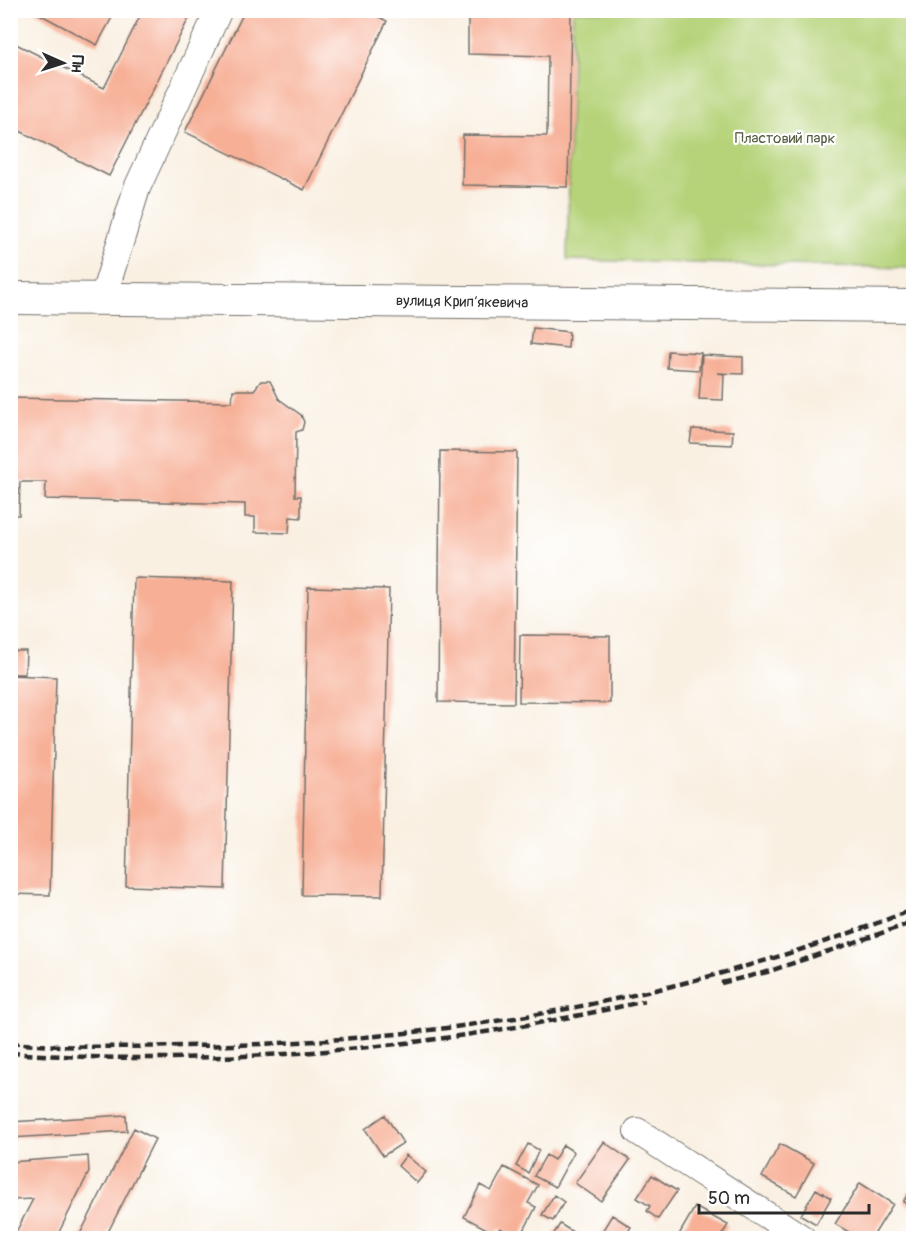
<svg xmlns="http://www.w3.org/2000/svg" width="924" height="1249" viewBox="0 0 924 1249" font-family="Pangolin,sans-serif">
	<style>
		.green { fill: #b6d379; stroke: #707f52; stroke-width: 1.5 }
		.building { fill: #f7af95 }
		.lines { fill: none; stroke-linecap: round; stroke-linejoin: round }
		.minor-casing { stroke: #73706b; stroke-width: 28 }
		.major-casing { stroke: #73706b; stroke-width: 34 }
		.minor { stroke: #fff; stroke-width: 26 }
		.major { stroke: #fff; stroke-width: 32 }
		.rail { stroke: #2b2b2b; stroke-width: 4.5; stroke-dasharray: 9 4.5; stroke-linecap: butt }
		.labels { text-anchor: middle; dominant-baseline: central; stroke-width: 4.5; stroke-linejoin: round; paint-order: stroke }
		.park-label { font-size: 15px; fill: #555d42; stroke: #fff }
		.street-label { font-size: 15px; fill: #2b2b2b; stroke: #fff }
	</style>
	<rect width="100%" height="100%" fill="#fff"/>
	<filter id="ink" filterUnits="userSpaceOnUse"><feTurbulence type="fractalNoise" baseFrequency=".0167" numOctaves="2"/><feDisplacementMap in="SourceGraphic" scale="12" xChannelSelector="R" yChannelSelector="G"/><feConvolveMatrix kernelMatrix="1 2 1 2 8 2 1 2 1" color-interpolation-filters="sRGB"/></filter>
	<filter id="wash" filterUnits="userSpaceOnUse"><feTurbulence type="fractalNoise" baseFrequency=".008" numOctaves="4" result="noise"/><feDisplacementMap in="SourceGraphic" scale="24" xChannelSelector="R" yChannelSelector="G"/><feGaussianBlur stdDeviation="1.35" result="paint"/><feColorMatrix in="noise" values="0 0 0 0 0 0 0 0 0 0 0 0 0 0 0 0 0 1.4 0 .05"/><feComposite in="paint" operator="in"/></filter>
	<g filter="url(#wash)">
		<rect width="100%" height="100%" fill="#f9f0e2"/>
		<path class="green" d="M573,11H913V268L567,260Z"/>
		<g id="blocks">
			<path class="building" d="M32,10H116L97,45Z
				M143,10H193L109,176L10,126V41L104,88Z
				M245,10H364L387,21L304,190L185,132Z
				M468,10H571L568,187L462,185L463,135L547,136L548,56L468,54Z
				M533,328L569,332L568,348L531,344Z
				M668,351L701,353L699,370L667,368Z
				M702,355L743,357V374L717,373L724,374L723,400L699,399Z
				M261,381H270L279,399L301,415L304,422L302,430L296,432L295,496H301V518L290,517L289,533L255,532V517H245V504L45,499L46,482H20L19,515H10V398L232,402L233,390H254Z
				M692,429L733,431L732,445L690,443Z
				M440,451L517,452L514,703L438,702Z
				M134,578L233,581L225,889L126,886Z
				M308,587L389,589L382,896L302,895Z
				M520,635L610,636V703L519,702Z
				M10,651H26L25,674H10Z
				M10,675L56,677L50,895L10,894Z
				M126,1115L127,1131L10,1138V1122Z
				M385,1115L403,1143L383,1156L365,1129Z
				M134,1128L155,1139L105,1238H78Z
				M604,1142L630,1160L601,1201L575,1183Z
				M528,1144L539,1150L528,1173L516,1166Z
				M780,1144L814,1163L796,1196L762,1177Z
				M563,1145L574,1152L555,1187L534,1176L546,1155L554,1160Z
				M406,1155L426,1172L417,1183L398,1166Z
				M88,1156L89,1172L56,1238H13L33,1199L10,1200V1162Z
				M504,1167L538,1185L528,1203L536,1207L520,1238L500,1228L496,1234L464,1217L480,1185L491,1191Z
				M652,1175L677,1191L658,1219L647,1211L650,1206L637,1198Z
				M860,1183L893,1204L872,1238H859L835,1224Z
				M914,1184V1208L903,1202Z
				M816,1189L831,1198L816,1224L801,1215Z
				M554,1195L564,1202L553,1221L542,1215Z
				M695,1207L728,1225L720,1238H677Z
				M612,1215L631,1227L624,1238H598Z
				M560,1224L582,1238H551Z"/>
		</g>
	</g>
	<g filter="url(#ink)">
		<use href="#blocks" fill-opacity="0" stroke="#73706b" stroke-width="1.5"/>
		<g class="lines">
			<g class="minor-casing">
				<path id="minor" d="M103,298L137,188L219,10
					M637,1131L802,1238"/>
			</g>
			<g class="major-casing">
				<path id="major" d="M10,298L914,306"/>
			</g>
			<use href="#minor" class="minor"/>
			<use href="#major" class="major"/>
			<path class="rail" d="M721,983L767,972L914,922
				M10,1043C67,1048 124,1047 181,1046C431,1044 681,1001 914,909
				M10,1053C223,1068 438,1049 645,1001"/>
		</g>
	</g>
	<g class="labels">
		<g class="park-label">
			<text x="785" y="138">Пластовий парк</text>
		</g>
		<g class="street-label">
			<text transform="translate(462 302) rotate(1)">вулиця Крипʼякевича</text>
		</g>
	</g>
	<rect width="924" height="1249" fill="none" stroke="#fff" stroke-width="36"/>
	<g transform="translate(63 63) rotate(93)" stroke="#ffffff" stroke-width="4.5" paint-order="stroke">
	<path d="M0-4.5L10 22L0 15L-10 22Z" fill="#2b2b2b"/>
	<text y="-9" font-size="16" font-weight="bold" text-anchor="middle" fill="#2b2b2b">Пн</text>
	</g>
	<path d="M699 1204v9h170v-9" fill="none" stroke="#2b2b2b" stroke-width="3"/>
	<text x="708" y="1204" font-size="18" fill="#2b2b2b" stroke="#ffffff" stroke-width="4.5" paint-order="stroke">50 m</text>
</svg>
